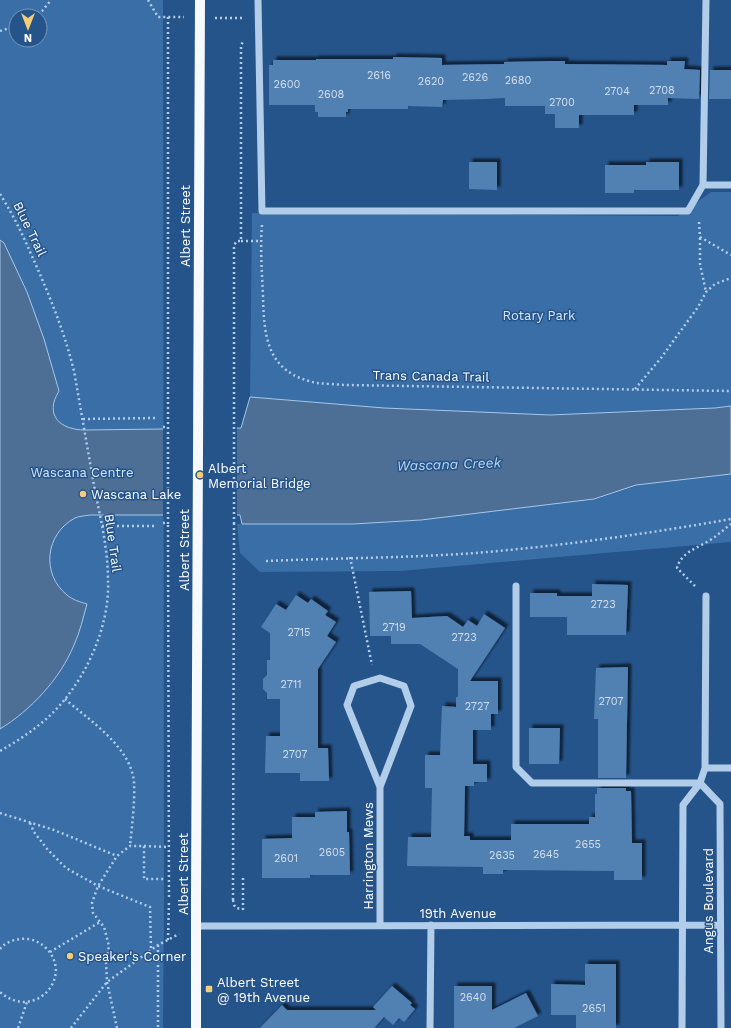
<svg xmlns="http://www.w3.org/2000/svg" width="731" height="1028" viewBox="0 0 731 1028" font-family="'Work Sans',sans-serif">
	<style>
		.green { fill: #396ea7; fill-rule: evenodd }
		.water { fill: #4d6e95; stroke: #a7c8eb }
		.pier { fill: #25548b }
		.building { fill: #5180b3; filter: url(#shadow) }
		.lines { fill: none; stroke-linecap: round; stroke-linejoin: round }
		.path { stroke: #b2cdea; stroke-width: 2.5; stroke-dasharray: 2 3; stroke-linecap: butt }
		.minor { stroke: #b2cdea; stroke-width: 7 }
		.major { stroke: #f6f9fe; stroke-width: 10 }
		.path-bridge { stroke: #b2cdea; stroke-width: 2.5; stroke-dasharray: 2 3; stroke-linecap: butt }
		.major-bridge { stroke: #f6f9fe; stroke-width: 10 }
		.poi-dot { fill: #f4cd76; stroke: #25548b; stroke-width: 1.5 }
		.labels { text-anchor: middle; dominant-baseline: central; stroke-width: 3; stroke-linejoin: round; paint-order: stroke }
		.number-label { font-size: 11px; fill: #d4dfec }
		.street-label { font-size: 13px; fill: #fff; stroke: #25548b }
		.park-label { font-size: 13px; fill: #d7e6f8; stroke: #25548b }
		.poi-label { font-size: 13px; fill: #fff; stroke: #25548b; text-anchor: start }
		.water-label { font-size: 14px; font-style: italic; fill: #bed7f1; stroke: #25548b }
	</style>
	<defs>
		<filter id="shadow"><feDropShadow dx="3.5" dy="-3.5" stdDeviation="1" flood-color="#0009"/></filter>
	</defs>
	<rect width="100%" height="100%" fill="#25548b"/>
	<path class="green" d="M0,0H163L164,900L163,1028H0ZM16,16H40V40H16Z
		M711,192H731V406L715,408L550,415L384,408L250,397L252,213L678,216Z
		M731,474V542L400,571L260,572L240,553L237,524H353L421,520L594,499L636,485Z"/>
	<path class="water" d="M0,240L4,243L27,292L44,339L59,391C44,415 60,430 85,430L241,428L250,397L384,408L550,415L715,408L731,406V474L636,485L594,499L421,520L353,524H242L240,515H90C85,516 79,516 75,518C45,534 41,574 67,595C73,600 80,602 87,604C83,618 80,632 74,645C60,679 31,710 0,729Z"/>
	<path class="pier" d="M237,426V517H163V427Z"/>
	<path class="building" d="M393,57L442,58V65L504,64V62L550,61H565V64L667,65V61H685L684,69L700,70L699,99L668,98V105H634V115H579V128H555V114H545V106H505V98L486,99L443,100L442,107L408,106V109H348V112H346V117H318V112H315V105H269V65H273V60H316V59H393Z
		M710,70H731V99H709Z
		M469,162H497V190L469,189Z
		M646,162H679V190H634V193H605V165H646Z
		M592,584L628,585L626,635H567V617H530V593H557V596H592Z
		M411,591L412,618L447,616L463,627L468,620L477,626L484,614L505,628L470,681H498V714H491V730H473V764H487V782H474V786H465L464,836H470V840H511V824H589V817H595V794H597V788H626V791H631L632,843H642V880H614V871L503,870V874H483V867L407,866L408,837H431L432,788H425V755H440L442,706L456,707V697H458V669L420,644H391V636H370L369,592Z
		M296,595L308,603L311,599L328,611L325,615L336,622L327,636L336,642L318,669V748H328L329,781H300V773H265L266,736H280V699H267V693L263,689V679L267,675V660H270V633L261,627L276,604L286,610Z
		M628,667L626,778H598V719H594L596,668Z
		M529,728H560L559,764H529Z
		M347,811V832H349L350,875H310V878H262V839L292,838V817H315V812Z
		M585,964H616V1028H576V1015H551V984L585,985Z
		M392,986L412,1003L410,1005L415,1009L404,1022L399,1018L393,1025L384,1017L374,1028H260L282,1005L287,1010H376L373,1007Z
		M454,986H492V1010L526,993L538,1016L514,1028H454Z"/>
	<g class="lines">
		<path class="path" d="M148,0L158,17H184
			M33,16L42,11L51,0
			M168,17V525
			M215,18H244
			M0,31L16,26
			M0,194C12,213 22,233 31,254C48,292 64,330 74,371C81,411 88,451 95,491C101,520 108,550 108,581C110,630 82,688 45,720C31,732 16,742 0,751
			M699,222L700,237L731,255
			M262,225C260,248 262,272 263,296C264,338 267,373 317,383C325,384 335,384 344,385L731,391
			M700,238V264L706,292
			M241,241H261
			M635,389L661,358L698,307L706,292L715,284L731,278
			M83,419L157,418
			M163,427H168
			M163,523H168
			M234,524V245L237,241H241V45L243,42
			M102,526H157
			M350,557L372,665
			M266,561C336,558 406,558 475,553C561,546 646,534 731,519
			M695,586L677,568C681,553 695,549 707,542C716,537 723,530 731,524
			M65,699C89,720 131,747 134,782C135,803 132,825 130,846
			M0,813L54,830L117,856
			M30,823L34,832L48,850L66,868L98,886L150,907L151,950
			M144,846L169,847
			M243,878V912
			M233,900L234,905L236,908L243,909
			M168,940L169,900
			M158,945V1028
			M0,949C6,941 18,938 28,939C35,940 41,943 46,948C75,977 34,1022 0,992
			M50,952L100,922
			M18,1028L27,1002
			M71,1028L107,982L158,945L179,934
			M117,1028L107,982L106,963L109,946L104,927L93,913L92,903L98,886L117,856L130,846H144V879H164"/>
		<path class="minor" d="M258,0L262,211H688L703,185L706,0
			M703,185H731
			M516,586V767L532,783H700
			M705,768H731
			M700,783L720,804L721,1028
			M380,925V787L411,706L404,686L380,678L354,686L347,705L380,787
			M196,926L720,925
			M430,1028L431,925
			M682,1028L683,805L700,783L705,768L706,596"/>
		<path class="major" d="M197,676L200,0
			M196,1028V900"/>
		<path class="path-bridge" d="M168,525L169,900
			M233,900L234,524"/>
		<path class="major-bridge" d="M196,900L197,676"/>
	</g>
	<g class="poi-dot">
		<circle cx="200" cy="475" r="4"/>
		<circle cx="83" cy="494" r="4"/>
		<circle cx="70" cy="956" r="4"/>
		<rect x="205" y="985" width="8" height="8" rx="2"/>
	</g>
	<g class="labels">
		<g class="number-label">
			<text x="379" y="75">2616</text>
			<text x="475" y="77">2626</text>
			<text x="518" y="80">2680</text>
			<text x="431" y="81">2620</text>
			<text x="287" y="84">2600</text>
			<text x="662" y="90">2708</text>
			<text x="617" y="91">2704</text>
			<text x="331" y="94">2608</text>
			<text x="562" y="102">2700</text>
			<text x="603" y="604">2723</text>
			<text x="394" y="627">2719</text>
			<text x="299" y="632">2715</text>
			<text x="464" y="637">2723</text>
			<text x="291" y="684">2711</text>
			<text x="611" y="701">2707</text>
			<text x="477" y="706">2727</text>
			<text x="295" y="754">2707</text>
			<text x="588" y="844">2655</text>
			<text x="332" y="852">2605</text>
			<text x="546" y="854">2645</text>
			<text x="502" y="855">2635</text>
			<text x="286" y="858">2601</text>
			<text x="473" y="997">2640</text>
			<text x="594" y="1008">2651</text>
		</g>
		<g class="street-label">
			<text transform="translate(185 226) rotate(-90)">Albert Street</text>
			<text transform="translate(30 229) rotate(64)">Blue Trail</text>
			<text transform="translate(431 376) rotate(1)">Trans Canada Trail</text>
			<text transform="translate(113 543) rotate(82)">Blue Trail</text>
			<text transform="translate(184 550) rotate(-90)">Albert Street</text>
			<text transform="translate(368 856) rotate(-90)">Harrington Mews</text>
			<text transform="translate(183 874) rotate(-90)">Albert Street</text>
			<text transform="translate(708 901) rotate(-90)">Angus Boulevard</text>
			<text x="458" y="913">19th Avenue</text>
		</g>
		<g class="park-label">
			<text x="539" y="315">Rotary Park</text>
			<text x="82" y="472">Wascana Centre</text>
		</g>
		<g class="poi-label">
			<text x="208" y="468">Albert<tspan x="208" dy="15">Memorial Bridge</tspan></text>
			<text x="91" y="494">Wascana Lake</text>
			<text x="78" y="956">Speaker's Corner</text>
			<text x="217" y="982">Albert Street<tspan x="217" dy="15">@ 19th Avenue</tspan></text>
		</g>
		<g class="water-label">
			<text transform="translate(449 464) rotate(-2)">Wascana Creek</text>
		</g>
	</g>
	<g transform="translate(28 28) rotate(180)"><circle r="19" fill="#25548b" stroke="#7c98b9"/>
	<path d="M0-3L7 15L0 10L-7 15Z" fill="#f4cd76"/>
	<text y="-6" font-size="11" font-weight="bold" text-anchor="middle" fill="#ffffff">N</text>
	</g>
</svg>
